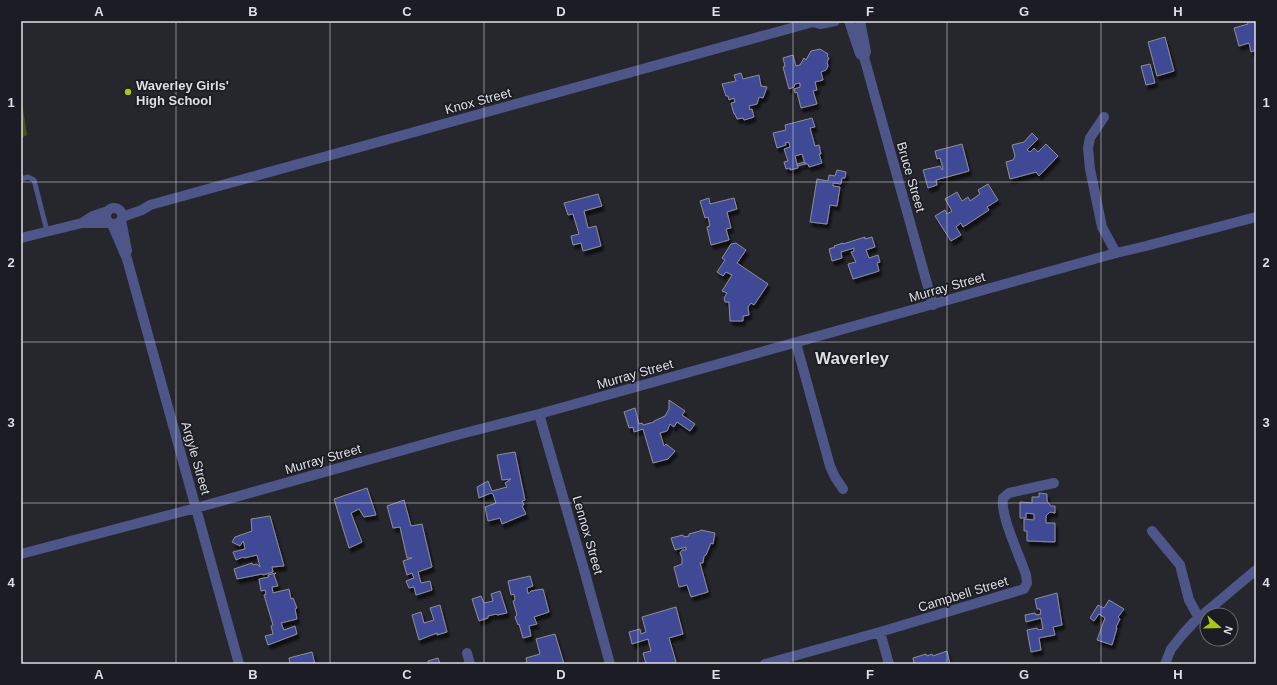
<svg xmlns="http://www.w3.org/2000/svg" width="1277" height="685" viewBox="0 0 1277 685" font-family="Helvetica,sans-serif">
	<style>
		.green { fill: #455305 }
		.building { fill: #414895; stroke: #8d8f97; filter: url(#shadow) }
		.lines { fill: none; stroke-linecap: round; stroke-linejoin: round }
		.lane { stroke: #4e5689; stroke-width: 5 }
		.street { stroke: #4e5689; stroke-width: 10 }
		.grid { fill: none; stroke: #dedfe4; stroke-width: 1; stroke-opacity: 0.55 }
		.poi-dot { fill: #a9c71a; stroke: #1c1d24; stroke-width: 1.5 }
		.labels { text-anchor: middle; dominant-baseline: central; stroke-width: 3.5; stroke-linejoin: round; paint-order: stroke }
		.poi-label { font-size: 13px; font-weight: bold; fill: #dedfe4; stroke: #1c1d24; text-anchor: start }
		.street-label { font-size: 13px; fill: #dedfe4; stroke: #1c1d24 }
		.district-label { font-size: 17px; font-weight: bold; fill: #dedfe4; stroke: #1c1d24 }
		.neatline { fill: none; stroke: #dedfe4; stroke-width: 1.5 }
		.grid-label { font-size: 13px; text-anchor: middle; font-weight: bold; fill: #dedfe4 }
	</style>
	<defs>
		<filter id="shadow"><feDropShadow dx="2.5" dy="4.5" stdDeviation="1" flood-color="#0009"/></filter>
	</defs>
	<rect width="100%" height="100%" fill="#25272d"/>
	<path class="green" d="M21,96L27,135L21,138Z"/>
	<path class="building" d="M1247,21H1256V50L1251,52L1249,43L1239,46L1234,28L1248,24Z
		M1165,37L1174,71L1157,76L1148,42Z
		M820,49L828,54L827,56L829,58L827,62L828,66L826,70L821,72L823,80L815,82L817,90L813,91L817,104L801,108L797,92L795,93L794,89L800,87V83L795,84L794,87L789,89L783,67L785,66L783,58L793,55L796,66L800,65L804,58L806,60L811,51Z
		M1150,64L1155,83L1146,85L1141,66Z
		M741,73L743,79L759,75L761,86L767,87L763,98L759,97L757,104L749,106L750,110L752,109L754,117L744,120L743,118L737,119L735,114H734L731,103L735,102L734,98L729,100L728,96H726L722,84L736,81L734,75Z
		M812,118L815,127L810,128L815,146L819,145L821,154H819L822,163L809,167L808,164H805L802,154L795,156L798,168L790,170V168L786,169L784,162L788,161L784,149L790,147L789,142L785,143L786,145L777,148L773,133L786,130L785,125Z
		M1032,133L1038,139L1027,150L1030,152L1034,148L1038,152L1046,144L1058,156L1039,176L1036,172L1010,179L1006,162L1013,160L1015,156L1012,145L1024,142Z
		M962,144L969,171L936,180L937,185L928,188L923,170L940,166L942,170L943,169L940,158L937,159L935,151Z
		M805,162V164L798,166L797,164Z
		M837,170L846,172L845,178H842L841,184L833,183V186L840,187L837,206L830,205L827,224L810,222L817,179L828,181L829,175L835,176Z
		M988,184L998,200L987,207L989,210L963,227L961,223L956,227L961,235L951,241L935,216L945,210L947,214L952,211L945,199L957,192L962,201L968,197L970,201L980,194L978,190Z
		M598,194L602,206L584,211L588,228L596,226L601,246L583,251L581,243L573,245L571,236L579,234L573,214L568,215L564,203Z
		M709,198L710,204L734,198L737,209L727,212L731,228L726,229L729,240L711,245L707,227L710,226L708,217L705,218L700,201Z
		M865,237V239L872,237L875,247L866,250L869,258L878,255L880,262L877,263L879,271L853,279L848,264L856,262L851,252L854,251V248L841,252L842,258L832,261L829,249L835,247L834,246L843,243V244Z
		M736,243L746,250L737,263L768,284L754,305L751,303L748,307L749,315L743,316V321H730L729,302H725L724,298L727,293L722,291L732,275L726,272L723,276L717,272L725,260L722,258L731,244Z
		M669,400L685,411L682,415L695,424L690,431L677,422L674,427L670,424L667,431L660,433L664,446L666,444L675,451L668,459L653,463L643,429L634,432L633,427L629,428L624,412L635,408L639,424L642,423L643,425L654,422V421L665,416L669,409Z
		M515,452L525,500L522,501L524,505L522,506L526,514L502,524L500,518L488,521L485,507L496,503L493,494L491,493L479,498L477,487L488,481L492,491L507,487L505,483L511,479L502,480L497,455Z
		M367,488L376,515L364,517L359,509L351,513L362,542L349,548L334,499Z
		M1039,493L1047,494V501L1051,506H1055V513L1050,512L1046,516V523H1055V542L1027,541V531H1024V519L1034,520V514L1026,513V518H1020V502L1032,503V497H1039Z
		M404,500L411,526L422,524L432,567L418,572L421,583L430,581L432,590L416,595L414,587L409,588L406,581L414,578L412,573L407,575L403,561L412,558H407L400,527L393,528L387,506Z
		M270,516L284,566L272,567L273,572L263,575L262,574L237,579L234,569L252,563L253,565L257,564L260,567L257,555L244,558L243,557L236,560L233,552L245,549L244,543L243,541L240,546L232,542L235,537L252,531L251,519Z
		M701,530L715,533L713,544L711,543L706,555L704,556L703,563H700L708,592L691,597L687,585L679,587L674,567L682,564V558L680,553L682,550H686V547L675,550L671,538L683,535L684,537L689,536V534L700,531Z
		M276,573L274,575L278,586L272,587L273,593L289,589L291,599L293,598L297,608L295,609L297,619L281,623L284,630L295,626L297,634L268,645L265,636L273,634L271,626L273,625L264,595L266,594L265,590L261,591L259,579L269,577L268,575Z
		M530,576L533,586L527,588L528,594L531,591L543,589L549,612L534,617L537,624L529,626L531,636L523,638L519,624L518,625L515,617L517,615L513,601L515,600L514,594L511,595L508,581Z
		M500,591L507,613L497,615L496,614L488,616V618L479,621L472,599L481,596L484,603L493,601L491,594Z
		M1057,593L1062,625L1053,627L1055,635L1039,638L1041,650L1031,652L1027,630L1037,628L1038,630L1043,629L1041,618L1026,622L1025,615L1035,613L1036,615L1041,614L1040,609H1037L1035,599Z
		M1109,600L1124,609L1118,617L1120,619L1116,627L1117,628L1112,645L1097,640L1105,618L1099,614L1094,621L1090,618L1098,605L1104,608Z
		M440,605L447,632L437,635V633L419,640L412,615L421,612L424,623L434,620L430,608Z
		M676,607L683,634L669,638L676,662L670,664H646L643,653L651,651L648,639L632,644L629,632L640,629L641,634L646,632L642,617Z
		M555,634L564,664H527L526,658L540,654L536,639Z
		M947,651L950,664H914L913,658L926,654L927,656L932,654L933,656Z
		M312,652L315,664H290L289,658Z
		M438,658L440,664H429L428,661Z"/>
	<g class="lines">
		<path class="lane" d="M21,179L28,177L34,180L47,231"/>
		<path class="street" d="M849,21L860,54L864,57L933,305
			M860,21L866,52L864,57
			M1104,117L1090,138L1088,148L1090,169L1102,227L1116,253
			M106 216a8 8 0 1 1 16 0a8 8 0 1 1-16 0Z
			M122,217L142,210L150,205L813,22L820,24L835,21
			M121,220L127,251
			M82,223L93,216L108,211
			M112,224L127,259L239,664
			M21,238L82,223H109
			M796,343L830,466L835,477L843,489
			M539,414L583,566L610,664
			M1152,531L1180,565L1189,600L1199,618
			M21,554L196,508L457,435L539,414L1116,253L1146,246L1256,217
			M880,632L889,664
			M467,653L470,664
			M765,664L880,632L1024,589L1027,583L1026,575C1020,556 1000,516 1003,498L1009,493L1054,483
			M1165,664L1171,649L1183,634L1194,622L1256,570"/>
	</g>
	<path class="grid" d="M176,21V664M330,21V664M484,21V664M638,21V664M793,21V664M947,21V664M1101,21V664M21,182H1256M21,342H1256M21,503H1256"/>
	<circle class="poi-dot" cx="128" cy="92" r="4"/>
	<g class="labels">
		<g class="poi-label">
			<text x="136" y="85">Waverley Girls'<tspan x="136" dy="15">High School</tspan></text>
		</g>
		<g class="street-label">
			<text transform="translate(478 101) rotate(-15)">Knox Street</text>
			<text transform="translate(911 177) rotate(74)">Bruce Street</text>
			<text transform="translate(947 287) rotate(-16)">Murray Street</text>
			<text transform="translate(635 374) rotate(-16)">Murray Street</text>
			<text transform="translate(196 458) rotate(74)">Argyle Street</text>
			<text transform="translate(323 459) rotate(-16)">Murray Street</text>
			<text transform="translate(588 535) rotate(74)">Lennox Street</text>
			<text transform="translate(963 594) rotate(-17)">Campbell Street</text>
		</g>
		<g class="district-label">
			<text x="852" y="358">Waverley</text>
		</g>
	</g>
	<rect width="1277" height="685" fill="none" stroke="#1c1d24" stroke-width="44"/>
	<g transform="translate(1219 627) rotate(110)"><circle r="19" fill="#1c1d24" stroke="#6a6b71"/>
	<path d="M0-3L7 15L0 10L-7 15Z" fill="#a9c71a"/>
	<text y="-6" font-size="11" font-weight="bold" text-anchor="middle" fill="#dedfe4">N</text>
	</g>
	<rect x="22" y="22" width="1233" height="641" class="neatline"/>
	<g class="grid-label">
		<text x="99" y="16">A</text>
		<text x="253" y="16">B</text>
		<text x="407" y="16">C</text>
		<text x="561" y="16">D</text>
		<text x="716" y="16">E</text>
		<text x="870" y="16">F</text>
		<text x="1024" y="16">G</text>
		<text x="1178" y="16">H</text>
		<text x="11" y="107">1</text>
		<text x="1266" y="107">1</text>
		<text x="11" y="267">2</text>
		<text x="1266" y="267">2</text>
		<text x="11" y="427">3</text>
		<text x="1266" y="427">3</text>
		<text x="11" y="587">4</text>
		<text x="1266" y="587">4</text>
		<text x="99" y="679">A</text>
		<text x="253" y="679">B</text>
		<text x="407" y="679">C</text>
		<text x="561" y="679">D</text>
		<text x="716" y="679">E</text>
		<text x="870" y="679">F</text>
		<text x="1024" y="679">G</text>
		<text x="1178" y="679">H</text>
	</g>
</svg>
